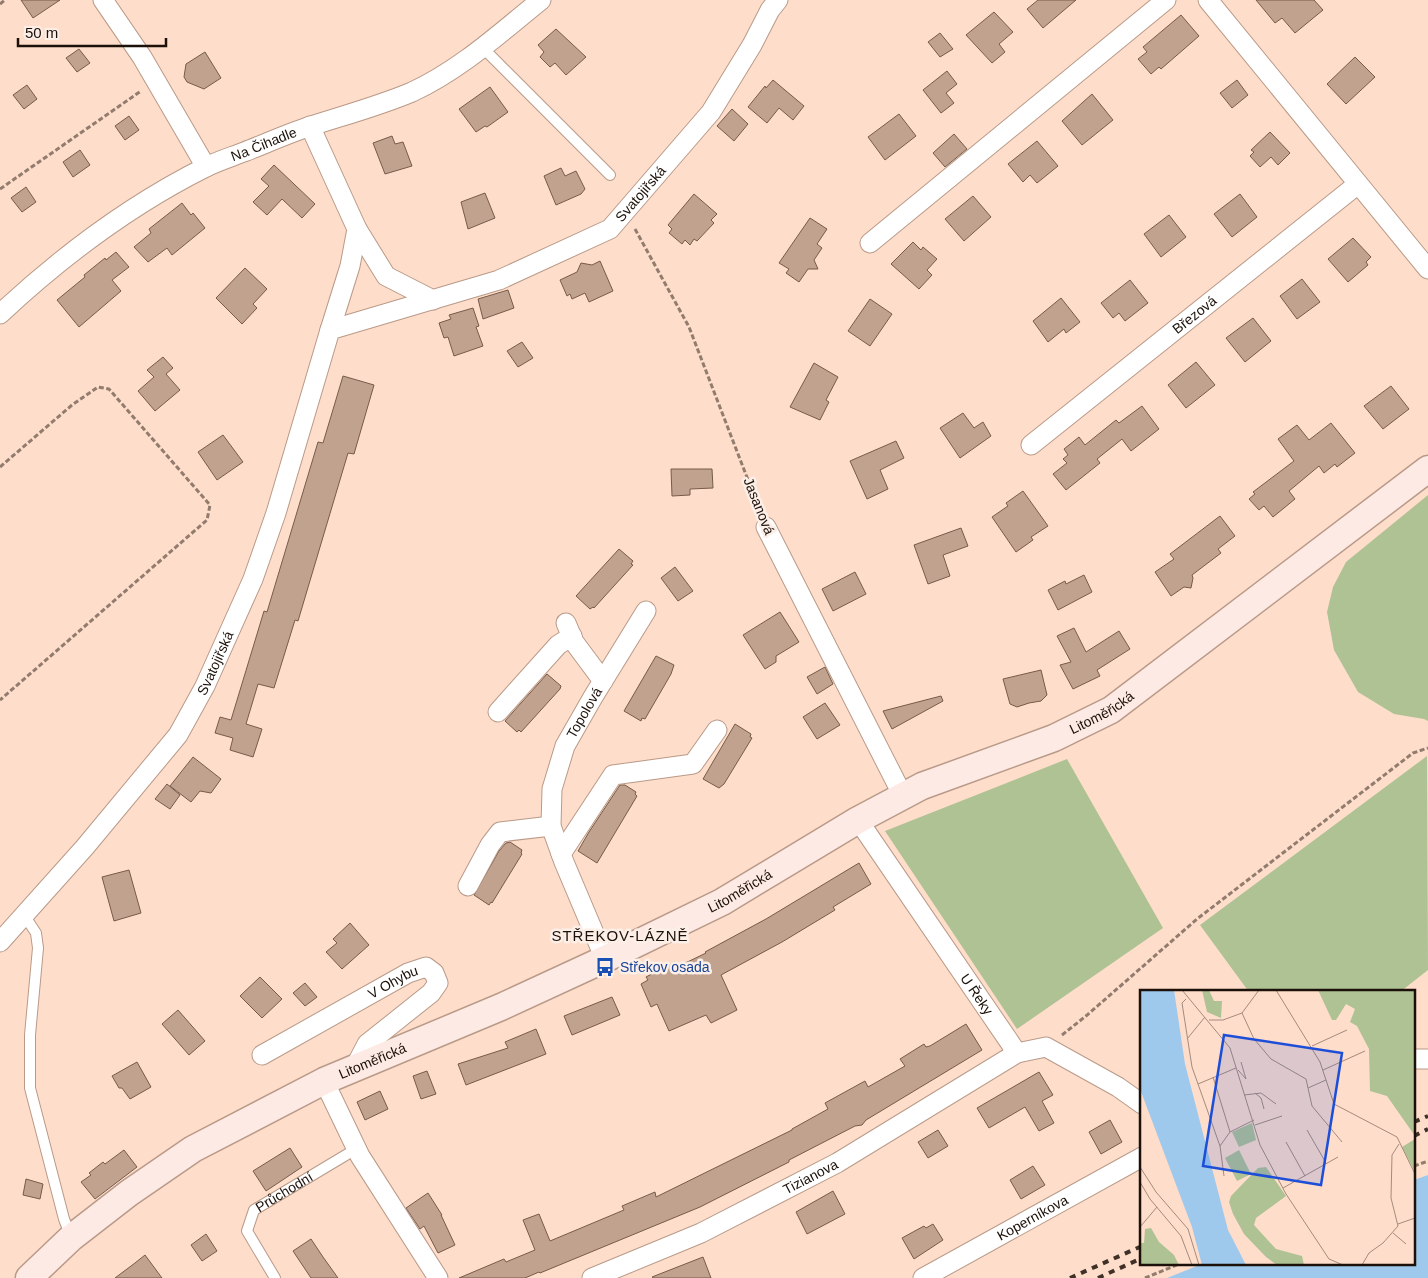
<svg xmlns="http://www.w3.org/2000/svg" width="1428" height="1278" viewBox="0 0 1428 1278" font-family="Helvetica,sans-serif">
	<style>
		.green { fill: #afc294 }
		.water { fill: #9ec9ed }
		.building { fill: #c1a28f; stroke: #775b4a }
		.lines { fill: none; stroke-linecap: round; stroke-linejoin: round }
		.service-casing { stroke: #b99a88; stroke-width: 12 }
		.minor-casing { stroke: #b99a88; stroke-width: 21 }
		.secondary-casing { stroke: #b99a88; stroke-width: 29 }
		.path { stroke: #927c6e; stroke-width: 3; stroke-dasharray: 5 2.5; stroke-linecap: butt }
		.service { stroke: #fff; stroke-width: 10 }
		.minor { stroke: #fff; stroke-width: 19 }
		.secondary { stroke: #fdeae4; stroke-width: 26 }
		.rail { stroke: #403128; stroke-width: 4; stroke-dasharray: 6 6; stroke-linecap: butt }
		.labels { text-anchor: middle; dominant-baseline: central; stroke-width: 5; stroke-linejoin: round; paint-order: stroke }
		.street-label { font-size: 14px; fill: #1c110a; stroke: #fcefe7 }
		.transit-label { font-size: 14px; fill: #164399; stroke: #fcefe7; text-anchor: start }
		.neighbourhood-label { font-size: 15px; letter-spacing: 1px; fill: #1c110a; stroke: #fcefe7 }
		.inset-river { fill: none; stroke: #9ec9ed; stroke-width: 2.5 }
		.inset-road { fill: none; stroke: #a48b7d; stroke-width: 1 }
		.view { fill: #1d4ed8; fill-opacity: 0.15; stroke: #1d4ed8; stroke-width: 2.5 }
		.inset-edge { fill: none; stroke: #1c110a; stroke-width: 2.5 }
	</style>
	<rect width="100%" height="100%" fill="#feddca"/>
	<path class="green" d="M1428,495V721L1424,719L1394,714L1358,692L1334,650L1327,612L1333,587L1346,562Z
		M1427,756L1428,970L1400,992H1249L1200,925Z
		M1067,759L1163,928L1017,1029L885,831Z"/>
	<path class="water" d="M1428,1175V1278H1167L1202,1264H1414V1180Z"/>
	<path class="building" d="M21,0H60L33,18Z
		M1038,0H1076L1043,28L1027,9Z
		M1256,0H1314L1323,10L1295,33L1282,18L1275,23Z
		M994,12L1013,32L999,44L1005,52L992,63L966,35Z
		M1181,15L1199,36L1161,69L1159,67L1151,74L1138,59L1147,52L1143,47Z
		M556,29L586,57L566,75L555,63L550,67L540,57L544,52L538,45Z
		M940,33L953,49L940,57L928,42Z
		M79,49L90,63L77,72L66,58Z
		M205,52L221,78L204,89L187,82L184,77L186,64Z
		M1355,57L1375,77L1346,104L1327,84Z
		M947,71L957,84L946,93L954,103L941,113L923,90Z
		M773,80L804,106L793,120L779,108L767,123L748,107L765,86L766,88Z
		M1237,80L1248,95L1232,108L1220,93Z
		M27,85L37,99L24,109L13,95Z
		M490,87L508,112L487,127L485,126L476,132L459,109Z
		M1092,94L1113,120L1082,145L1062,121Z
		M732,109L748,124L734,141L717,126Z
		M899,114L916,136L885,160L868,137Z
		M129,116L139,130L125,140L115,126Z
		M1270,132L1290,153L1278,165L1271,157L1260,167L1250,156L1254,152L1251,150Z
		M954,134L967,149L945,167L933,153Z
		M392,136L395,144L403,142L412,166L385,174L373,143Z
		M1037,141L1058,166L1037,183L1030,175L1023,182L1008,164Z
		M80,150L90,165L73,177L63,162Z
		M274,165L315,204L302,218L282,199L267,215L253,202L269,186L261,179Z
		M561,168L565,176L576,171L585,189L581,194L556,205L544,176Z
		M26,187L36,202L22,212L11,198Z
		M485,193L495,218L468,229L461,202Z
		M694,194L717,214L711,220L714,223L697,241L694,239L690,245L685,240L682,244L669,233L672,229L668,225Z
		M1240,194L1257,217L1232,237L1214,214Z
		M973,196L991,217L964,241L945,219Z
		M182,203L191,215L193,213L205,228L172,255L167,248L148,262L134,247L151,233L149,229Z
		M1169,215L1186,237L1161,257L1144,234Z
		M810,218L827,229L817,244L822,248L814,260L818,269H808L799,282L786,273L789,269L779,263Z
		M1353,238L1371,257L1366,262L1368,265L1348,282L1328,259Z
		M913,242L921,250L923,247L937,259L927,270L932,275L919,289L891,264Z
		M116,252L129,267L112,280L121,291L79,327L57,300L85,277L84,275L105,258L106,260Z
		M600,261L613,291L589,302L585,293L572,299L570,294L567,296L560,280L577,272L581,263L592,265Z
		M245,268L267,289L253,304L257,308L242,324L216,298Z
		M1302,279L1320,302L1297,319L1280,296Z
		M1130,280L1148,303L1125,321L1119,313L1113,318L1101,303Z
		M508,290L514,308L483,319L478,299Z
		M1061,298L1080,322L1066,333L1064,329L1048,342L1033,321Z
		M870,299L892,314L870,346L848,331Z
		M473,308L479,326L476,327L483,346L454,356L448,337L444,338L439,323L451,319L449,315Z
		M1253,318L1271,341L1245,362L1226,338Z
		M522,342L533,358L518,367L507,351Z
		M163,357L173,368L166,374L180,390L155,411L138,391L154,377L147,370Z
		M1196,362L1215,385L1186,408L1168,385Z
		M814,363L838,377L826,400L829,402L820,420L790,407Z
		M343,376L374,385L354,454L348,453L298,621L295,620L274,688L258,684L246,724L262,729L253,757L230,750L233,738L215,733L220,717L231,720L264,611L267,612L318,442L323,443Z
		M1391,386L1409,409L1383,429L1364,406Z
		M1142,406L1159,429L1131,451L1122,439L1097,459L1100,463L1066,490L1053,474L1067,463L1063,459L1068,455L1064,449L1079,437L1085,445L1116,420L1119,423Z
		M963,413L974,428L983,422L991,436L960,458L940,428Z
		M1331,423L1355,453L1337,467L1335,464L1324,473L1319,466L1289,491L1295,499L1273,517L1264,506L1259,510L1249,499L1255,494L1253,492L1294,461L1278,439L1297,425L1309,440Z
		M223,435L243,462L217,480L198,452Z
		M896,441L904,458L880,470L888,489L867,499L850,461Z
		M671,469H712L713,488L690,489V495L672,496Z
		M1023,491L1048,526L1031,537L1033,540L1016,552L992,517L1008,506L1006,503Z
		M1220,516L1235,536L1218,549L1221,553L1192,575L1193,578L1191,588L1184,587L1171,596L1155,572L1174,559L1170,554Z
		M961,528L968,546L943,555L950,576L928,584L914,545Z
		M619,549L633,561L631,564L633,565L594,608L593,607L590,609L576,596Z
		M675,567L693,591L678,601L661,578Z
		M855,572L866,594L833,611L822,589Z
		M1084,575L1092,592L1058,610L1048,590L1065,581L1066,584Z
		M780,612L799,642L776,656V662L765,669L743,635Z
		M1074,628L1086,652L1119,631L1130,649L1097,670L1100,676L1073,689L1060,665L1071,662L1057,636Z
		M656,656L674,665L671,674L645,719L642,718L641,721L624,711Z
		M825,667L833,684L817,694L807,677Z
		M1041,670L1047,695L1041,701L1029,703L1017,707L1010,704L1003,679Z
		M547,674L561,686L560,689L521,732L519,730L517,732L505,721Z
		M941,696L943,701L892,729L883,711Z
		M825,703L840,725L817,739L803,717Z
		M735,724L751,734L750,737L752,738L724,784L719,788L703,779Z
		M193,757L221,779L211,793L200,791L191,802L170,786Z
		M167,784L180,795L170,809L155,799Z
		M620,785H625L636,792L635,794L637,796L597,863L578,851L589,832Z
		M510,842L522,850L521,853L522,854L492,903L491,902L489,905L474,895L499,851L506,843Z
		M859,863L871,884L833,907L835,910L782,942L721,975L737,1010L711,1023L706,1015L669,1031L657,1004L651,1007L641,984L648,980L646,977L675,962L677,967L706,953L705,952L766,919Z
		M129,870L141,913L114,921L102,877Z
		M350,923L369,945L342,969L326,952L337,943L333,939Z
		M260,977L282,999L262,1018L240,996Z
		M305,983L317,997L305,1006L293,993Z
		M612,997L620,1015L572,1035L564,1016Z
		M178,1010L205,1041L189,1055L162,1024Z
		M966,1024L982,1050L866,1120L862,1125L855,1126L789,1160V1162L700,1207L540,1273L539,1272L525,1278H459L504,1259L506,1262L535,1250L523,1220L539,1214L550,1241L624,1210L622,1206L655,1192L656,1197L792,1130V1129L828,1109L825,1103L865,1081L868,1087L905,1066L900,1059L924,1044L926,1047L930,1046Z
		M536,1029L546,1054L466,1085L458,1064L508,1048L505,1042Z
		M137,1062L151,1087L130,1099L122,1088H119L112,1076Z
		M427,1071L436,1094L421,1099L413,1076Z
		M1039,1072L1053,1095L1042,1101L1054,1123L1039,1131L1025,1107L989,1128L977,1108Z
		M380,1091L388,1109L365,1120L357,1102Z
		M1110,1120L1122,1142L1101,1154L1089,1132Z
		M938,1130L948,1146L928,1158L918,1142Z
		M290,1148L302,1167L266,1191L253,1171Z
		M124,1150L137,1167L95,1199L81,1182L91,1175L89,1173L103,1162L105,1164Z
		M1033,1166L1045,1185L1021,1199L1010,1180Z
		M26,1179L43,1184L40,1199L23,1195Z
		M833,1191L845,1214L807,1234L796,1212Z
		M428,1193L442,1215H441L455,1245L438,1253L424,1226L420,1229L406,1208Z
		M933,1224L943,1240L914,1259L902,1238L924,1226L926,1228Z
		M206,1234L217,1251L202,1261L191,1245Z
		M311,1239L323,1257L338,1278H311L293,1251Z
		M145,1255L162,1278H115L135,1263Z
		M703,1257L711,1278H653L652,1277Z"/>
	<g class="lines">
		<g class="service-casing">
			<g id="service">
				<path d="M482,47L610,175"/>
				<path d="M24,915L36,933L38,948L30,1035V1088L64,1219L71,1237"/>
				<path id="s1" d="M275,1278L247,1231L254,1210L356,1149"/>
			</g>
		</g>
		<g class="minor-casing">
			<g id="minor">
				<path d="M103,0L142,57L206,167"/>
				<path d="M1208,0L1428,269"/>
				<path d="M310,126L357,229L386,276L433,300"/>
				<path d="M870,243L1166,0"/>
				<path id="s2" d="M0,314C61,257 130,205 206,167C218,161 231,157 244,152C267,143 289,133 311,126C345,115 379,106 412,92C460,70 500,33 541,0"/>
				<path d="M330,330L350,266L357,229"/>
				<path id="s3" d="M1031,445L1358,184"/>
				<path d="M766,527L903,796"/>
				<path d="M566,623L574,642L603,681"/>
				<path d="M498,712L558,645L572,636"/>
				<path id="s4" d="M858,820L1017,1053L1046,1047L1118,1087L1142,1104"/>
				<path d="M561,854L613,775L693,764L717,730"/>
				<path d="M468,886L490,845L500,832L551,826"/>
				<path id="s5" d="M0,942L85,847L178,735L205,686L253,579L276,513L330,330L499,280L610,229L711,112L752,45L770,10L778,0"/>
				<path id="s6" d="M605,959L564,862L551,826L552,789L565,746L593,697L646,611"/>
				<path id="s7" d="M262,1055L408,973L426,967L434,973L438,983L431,993L367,1044L354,1069"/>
				<path d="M1414,1059H1428"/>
				<path d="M324,1081L360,1156L438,1278"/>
				<path id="s8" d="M592,1278L701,1233L837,1163L1017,1053"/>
				<path id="s9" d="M923,1278L1142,1157"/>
			</g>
		</g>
		<g class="secondary-casing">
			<g id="secondary">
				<path id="s10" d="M29,1278L71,1238L129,1193L193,1149L324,1081L501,1007L605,959L722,902L858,820L922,786L1054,738L1111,710L1428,469"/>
			</g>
		</g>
		<path class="path" d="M0,4L5,0
			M0,189L141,91
			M635,229L689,327L760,511
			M0,467L72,405L98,387L109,389L210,505L207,520L0,700
			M1062,1035L1086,1016L1197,919L1413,753L1428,748
			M1414,1166L1428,1161
			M1145,1278L1179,1264"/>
		<use href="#service" class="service"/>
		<use href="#minor" class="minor"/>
		<use href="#secondary" class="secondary"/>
		<path class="rail" d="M1414,1122L1428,1116
			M1414,1136L1428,1129
			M1070,1278L1142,1246
			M1098,1278L1142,1258"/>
	</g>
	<defs>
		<g id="bus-bare" transform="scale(1.5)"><path d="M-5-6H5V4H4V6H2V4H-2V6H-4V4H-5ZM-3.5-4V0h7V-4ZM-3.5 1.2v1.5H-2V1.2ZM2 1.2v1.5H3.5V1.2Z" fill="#1a4fb4" stroke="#fcefe7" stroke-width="2.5" paint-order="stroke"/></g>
	</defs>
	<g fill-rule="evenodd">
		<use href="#bus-bare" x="605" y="967"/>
	</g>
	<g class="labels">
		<g class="street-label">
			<text stroke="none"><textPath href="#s2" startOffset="316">Na Čihadle</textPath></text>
			<text stroke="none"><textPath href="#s5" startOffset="1052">Svatojiřská</textPath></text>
			<text stroke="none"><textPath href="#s3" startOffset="209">Březová</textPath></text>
			<text transform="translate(759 506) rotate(68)">Jasanová</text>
			<text stroke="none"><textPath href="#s5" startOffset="354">Svatojiřská</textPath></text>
			<text stroke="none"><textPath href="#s10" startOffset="1219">Litoměřická</textPath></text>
			<text stroke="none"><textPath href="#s6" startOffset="264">Topolová</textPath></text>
			<text stroke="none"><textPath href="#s10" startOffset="814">Litoměřická</textPath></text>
			<text stroke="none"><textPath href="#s7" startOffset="150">V Ohybu</textPath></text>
			<text stroke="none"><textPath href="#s4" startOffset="211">U Řeky</textPath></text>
			<text stroke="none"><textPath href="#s10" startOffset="409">Litoměřická</textPath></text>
			<text stroke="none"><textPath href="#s8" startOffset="241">Tizianova</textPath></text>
			<text stroke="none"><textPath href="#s1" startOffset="112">Průchodní</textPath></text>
			<text stroke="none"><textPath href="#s9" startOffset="125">Koperníkova</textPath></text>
		</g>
		<g class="transit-label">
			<text x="620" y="967">Střekov osada</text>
		</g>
		<g class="neighbourhood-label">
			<text x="620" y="935">STŘEKOV-LÁZNĚ</text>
		</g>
	</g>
	<g transform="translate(1140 990)">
		<rect width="275" height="275" fill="#feddca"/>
		<path d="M62,0H69L74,11H82L81,28L67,22ZM178,0H275V146L247,106L230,101L229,59L217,36L210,32L215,19L206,14L196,30H192ZM112,133L116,150L99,157L92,142ZM275,149V182L262,157ZM99,160L111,184L97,191L85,168ZM126,177L146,206L116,228L114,235L136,259L162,266L164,275H137L126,267L104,244L93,224L89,212L91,206L118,178ZM11,238L19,252L34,265L39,275H0V253H4L5,239Z" fill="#afc294"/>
		<path d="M0,0H34L45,74L88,240L106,275H62L52,237L0,99Z" fill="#9ec9ed"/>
		<path class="inset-river" d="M23,0L40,134L62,219L82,275"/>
		<path class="inset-road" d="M42,0L90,58L120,155L146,204L189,269L203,275M136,0L180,72L194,114L257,147L275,184M46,9L42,13L52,77L80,156L84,186M102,23L114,49L131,69L166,89L172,116L202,152M69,30H83L102,23L119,0M47,49L65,27M172,56L207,40M98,80L106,89L101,72M183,80L225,61M73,87L90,142M58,94L96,78M168,98L186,90M115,103L121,108L124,119M104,105L121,103L136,114M115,135L142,126M167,140L186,173M146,152L165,186M80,156L90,142L114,130M0,177L16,202L48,239L59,275M0,192L10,209L41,246L52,275M143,198L198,167M258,234L275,228M0,237L17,217M253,243L266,254M222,275L229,263L243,253L258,236L251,208L252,165L259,154"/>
		<path class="view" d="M84,45L202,63L181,195L63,176Z"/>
		<rect width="275" height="275" class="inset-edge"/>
	</g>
	<path d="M18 38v8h148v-8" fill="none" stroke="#1c110a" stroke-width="2.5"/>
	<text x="25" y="38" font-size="15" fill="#1c110a" stroke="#fcefe7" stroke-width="4" paint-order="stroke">50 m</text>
</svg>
